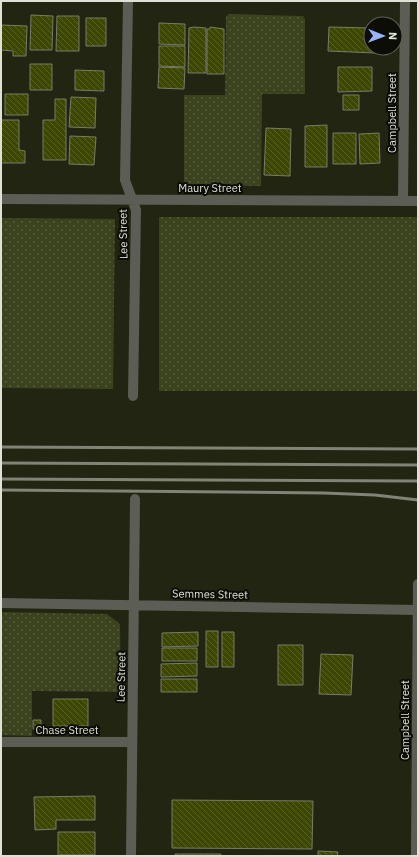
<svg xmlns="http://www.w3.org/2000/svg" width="419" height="857" viewBox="0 0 419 857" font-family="'IBM Plex Sans',sans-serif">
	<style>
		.grass { fill: url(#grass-dots) }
		.building { fill: url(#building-back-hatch); stroke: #777d67 }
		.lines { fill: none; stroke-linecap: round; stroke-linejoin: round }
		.minor { stroke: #5c5e55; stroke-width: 10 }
		.rail { stroke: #818475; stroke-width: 3 }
		.labels { text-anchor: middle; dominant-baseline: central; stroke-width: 4; stroke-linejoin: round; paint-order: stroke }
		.street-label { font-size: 11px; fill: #dee1d5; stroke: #0b0d06 }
	</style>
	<defs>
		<pattern id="grass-dots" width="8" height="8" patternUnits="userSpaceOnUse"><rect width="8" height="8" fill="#3b421e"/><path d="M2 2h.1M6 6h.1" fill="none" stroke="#575d3e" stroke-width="1.8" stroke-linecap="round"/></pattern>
		<pattern id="building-back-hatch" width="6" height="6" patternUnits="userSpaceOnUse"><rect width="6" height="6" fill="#3e4701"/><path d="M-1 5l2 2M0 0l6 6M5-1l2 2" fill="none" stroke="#596125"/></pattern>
	</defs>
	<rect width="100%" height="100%" fill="#212512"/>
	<path class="grass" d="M230,14L303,16L305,19V94H262L261,186L184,185V95H225L226,16Z
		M159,217H418V391H159Z
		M1,218L115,219L113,389L1,388Z
		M1,612L107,614L120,624L121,692L32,691V736L1,735Z"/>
	<path class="building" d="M31,15L53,16L52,50H30Z
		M57,16H79V51H56Z
		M86,18H106V46H86Z
		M159,23L185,24V45L159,44Z
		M1,25L27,26L26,56H13V51L1,50Z
		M194,27L206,28V73H188L189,28Z
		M210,27L224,29V74H207V29H210Z
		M329,27L371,28V48H375V53L328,51Z
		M159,46H185V67L159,66Z
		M30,64H52V90H30Z
		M159,67L185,68L184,89L158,88Z
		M338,67H372V91L338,92Z
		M75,70L104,71V91L75,90Z
		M5,94H28V115H5Z
		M343,95H359V110H343Z
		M71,97L96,98L95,128L69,127Z
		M55,99H66V160H43V120H55Z
		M1,120H19V150L25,151V163H1Z
		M327,125V167H305V126Z
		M266,128L291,129L290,176L264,175Z
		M333,133H356V164H333Z
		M379,133L380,163L360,164L359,134Z
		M70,136L96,137L94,165L69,164Z
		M206,631H218V667H206Z
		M198,632V646L162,647V633Z
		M222,632H234V667H222Z
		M278,645H303V685H278Z
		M162,648H197V661H162Z
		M321,654L353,655L351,695L319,694Z
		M197,663V676L161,677V664Z
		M161,679H197V692H161Z
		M53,699H88V726H53Z
		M33,720H41V730L33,729Z
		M95,796V820H56V829L35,830L34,797Z
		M172,800L313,801L312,849L172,848Z
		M58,832H95V855H58Z
		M318,851L338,852L337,856H318Z
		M175,854H221V856H175Z"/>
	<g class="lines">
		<path class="minor" d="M128,1L125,180L136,210L133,396
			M1,199L418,201
			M403,201L405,1
			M1,603L418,610
			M1,742H132
			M131,856L135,499
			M416,856L418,584"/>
		<path class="rail" d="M1,447L418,449
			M1,463L418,465
			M1,479L418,481
			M1,490L324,493L375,495L418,500"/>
	</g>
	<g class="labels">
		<g class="street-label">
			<text transform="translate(392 113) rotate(-90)">Campbell Street</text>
			<text x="210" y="188">Maury Street</text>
			<text transform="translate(123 234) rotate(-91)">Lee Street</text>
			<text transform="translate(210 594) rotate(1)">Semmes Street</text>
			<text transform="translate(121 677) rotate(-89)">Lee Street</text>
			<text transform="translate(405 720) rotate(-90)">Campbell Street</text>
			<text x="67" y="730">Chase Street</text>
		</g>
	</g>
	<rect width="419" height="857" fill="none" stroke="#dee1d5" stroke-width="4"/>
	<g transform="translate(383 36) rotate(91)"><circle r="19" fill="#0b0d06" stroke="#5f6259"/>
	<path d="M0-3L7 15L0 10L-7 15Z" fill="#9ab5fd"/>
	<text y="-6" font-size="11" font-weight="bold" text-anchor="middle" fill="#dee1d5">N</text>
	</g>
</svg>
